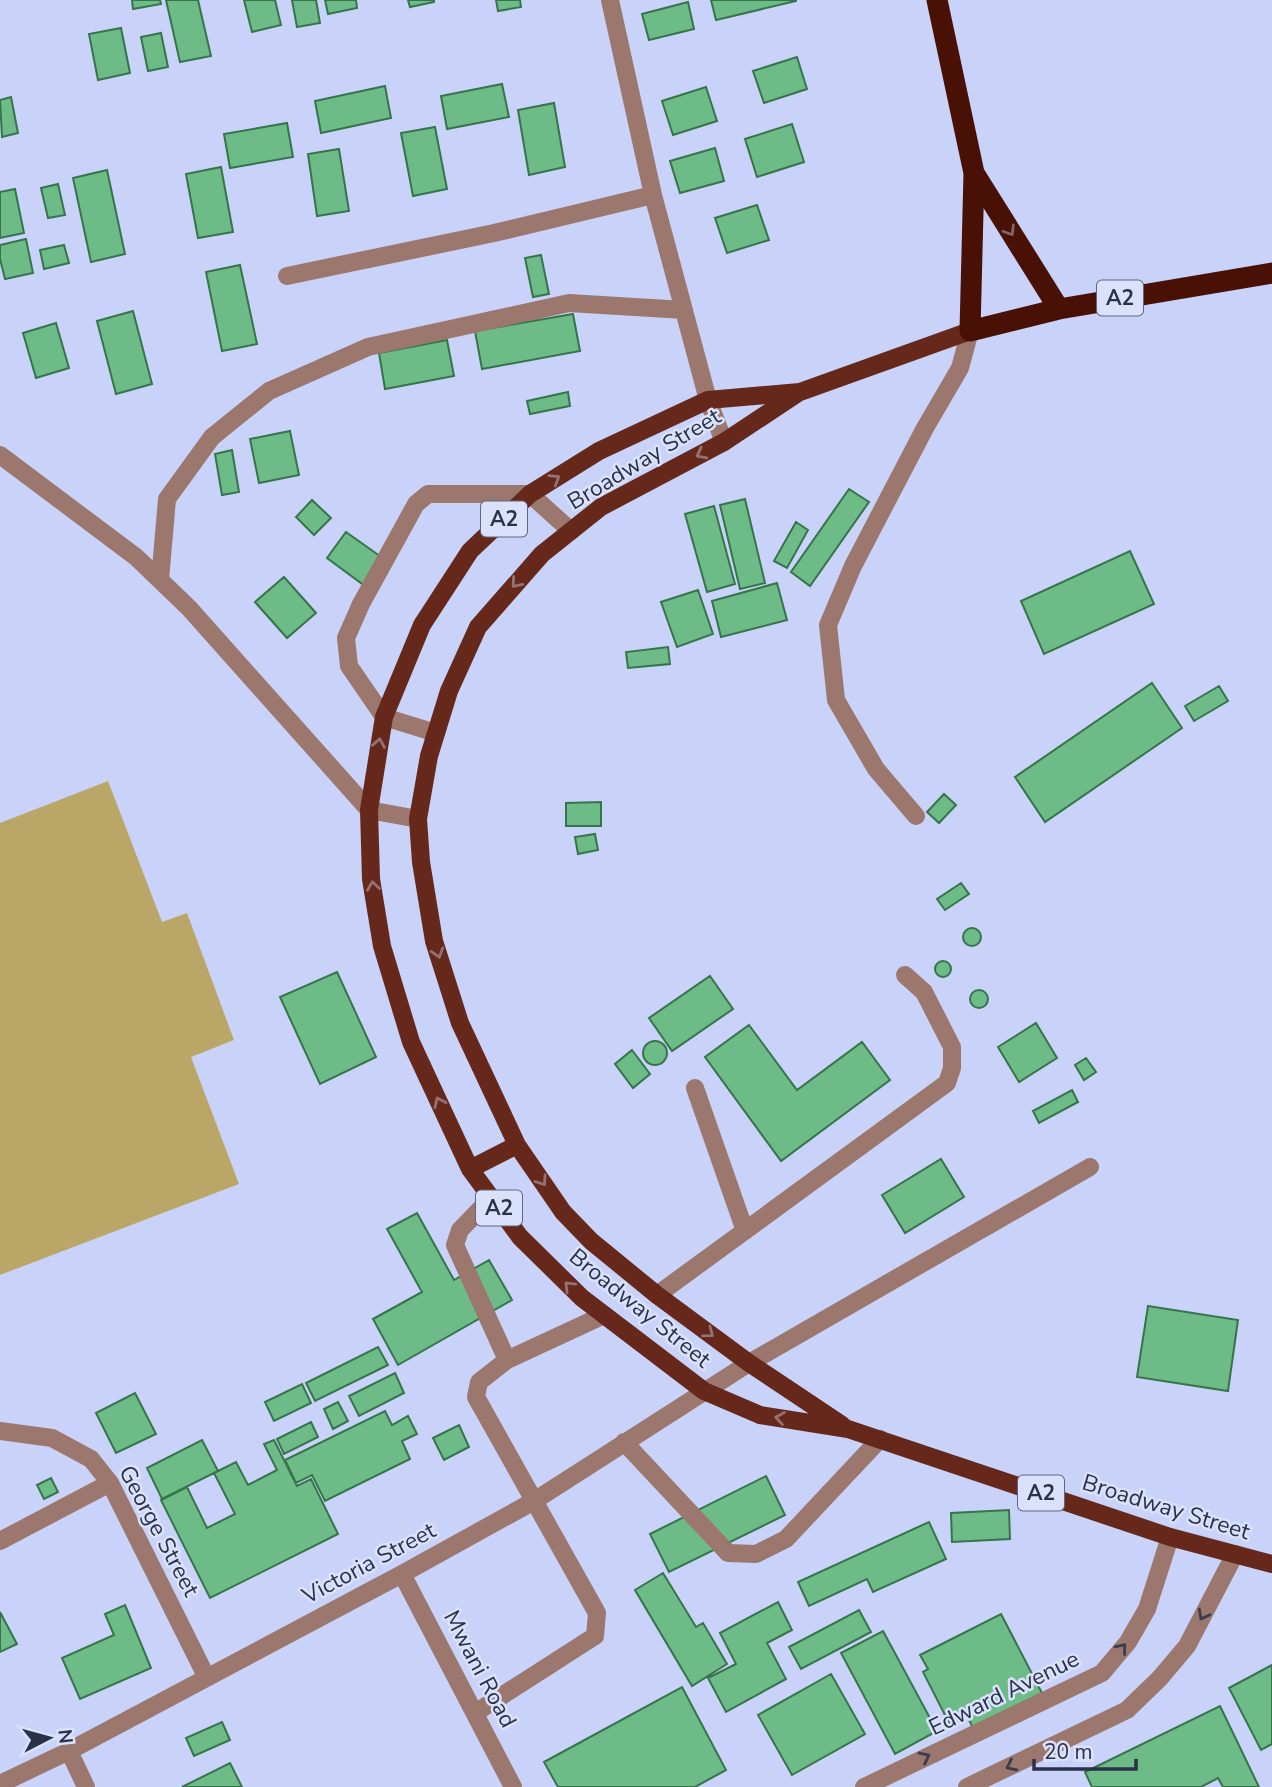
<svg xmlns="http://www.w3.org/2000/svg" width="1272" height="1787" viewBox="0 0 1272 1787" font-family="'Nunito Sans',sans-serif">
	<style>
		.green { fill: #baa768 }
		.building { fill: #6dbb86; stroke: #37744c; stroke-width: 2 }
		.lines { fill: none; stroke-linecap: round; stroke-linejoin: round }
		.minor { stroke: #9c776e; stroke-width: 18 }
		.major { stroke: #66281b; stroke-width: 18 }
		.highway { stroke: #491106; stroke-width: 21 }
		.oneway { stroke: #836468 }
		.oneway2 { stroke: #947274 }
		.oneway3 { stroke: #3c3c4f }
		.labels { text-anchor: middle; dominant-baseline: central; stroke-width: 5; stroke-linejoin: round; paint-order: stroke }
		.shield { fill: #dae1fa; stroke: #60667f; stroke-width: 2 }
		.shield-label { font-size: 21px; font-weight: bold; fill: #2b314a }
		.street-label { font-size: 23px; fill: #2b314a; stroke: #dae1fa }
	</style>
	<rect width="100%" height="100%" fill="#c9d3f9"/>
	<path class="green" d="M108,781L162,922L187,913L234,1040L191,1057L239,1184L0,1275V823Z"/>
	<path class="building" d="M132,0H160L161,4L133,9Z
		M166,0H198L211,56L180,62Z
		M244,0H275L281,25L252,32Z
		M292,0H316L320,23L297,27Z
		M325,0H356L357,8L328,14Z
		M408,0H434V2L410,7Z
		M496,0H520L521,7L498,11Z
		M711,0H796V1L716,20Z
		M688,2L694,29L649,40L642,14Z
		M121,28L130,73L98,80L89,34Z
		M161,33L168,67L148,71L141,37Z
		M797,57L807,89L764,103L753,71Z
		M502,84L509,117L447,129L441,96Z
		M385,86L391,118L321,133L315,101Z
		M706,87L717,121L673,135L662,101Z
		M11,97L18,133L2,137L0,100Z
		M554,103L565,167L529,175L518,110Z
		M287,123L293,157L230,168L224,134Z
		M792,124L804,162L757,177L745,139Z
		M435,127L447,189L413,196L401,133Z
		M715,148L724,181L680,193L670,161Z
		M339,149L349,211L317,216L308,154Z
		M221,167L233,232L198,238L186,174Z
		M107,170L125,254L91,262L73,178Z
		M58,184L65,215L48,218L41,188Z
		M15,189L24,233L0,238V192Z
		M757,205L769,240L727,253L715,218Z
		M26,239L33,273L5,279L0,259V245Z
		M64,245L69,263L44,269L40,250Z
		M541,255L549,294L533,297L525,258Z
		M240,265L257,344L222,351L206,272Z
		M133,311L152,384L116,394L97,321Z
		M573,314L580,351L482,369L475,331Z
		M56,323L69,368L36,378L23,333Z
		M447,340L454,376L385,389L379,353Z
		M568,392L570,406L530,414L527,401Z
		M290,431L299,475L259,483L250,439Z
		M232,450L239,492L222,495L215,454Z
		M849,489L869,502L810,586L791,572Z
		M745,499L765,583L740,589L720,505Z
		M312,500L331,518L314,535L296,517Z
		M714,506L735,584L707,592L685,514Z
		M796,522L808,530L787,568L774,561Z
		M346,532L384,559L365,586L327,558Z
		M1130,551L1154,604L1044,654L1021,601Z
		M284,577L316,613L287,638L255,602Z
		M777,583L787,620L721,637L712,601Z
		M698,590L713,634L677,647L661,602Z
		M668,647L670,664L628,668L626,652Z
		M1152,683L1182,728L1045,822L1015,777Z
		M1219,686L1228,701L1194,721L1185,706Z
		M944,794L956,805L939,823L927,812Z
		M601,802V826H566V803Z
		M595,834L598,850L578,854L575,837Z
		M961,883L969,894L945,910L937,899Z
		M963 937a9 9 0 1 1 18 0a9 9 0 1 1-18 0Z
		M935 969a8 8 0 1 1 16 0a8 8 0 1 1-16 0Z
		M337,972L376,1057L320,1084L280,997Z
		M710,976L733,1009L672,1051L649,1018Z
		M970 999a9 9 0 1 1 18 0a9 9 0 1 1-18 0Z
		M1036,1023L1057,1058L1019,1082L998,1047Z
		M749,1025L797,1090L862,1042L890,1080L781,1161L705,1057Z
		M643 1053a12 12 0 1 1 24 0a12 12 0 1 1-24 0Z
		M632,1050L650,1074L633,1088L615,1064Z
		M1086,1058L1096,1072L1084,1080L1075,1065Z
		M1072,1090L1078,1102L1039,1123L1033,1111Z
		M941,1159L964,1197L905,1233L882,1195Z
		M417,1213L454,1280L489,1260L512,1300L398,1365L373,1319L422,1292L387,1229Z
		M1148,1306L1238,1320L1228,1391L1137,1377Z
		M378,1347L388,1365L315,1401L306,1383Z
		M395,1373L404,1393L359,1416L349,1396Z
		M302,1384L311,1403L274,1421L265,1402Z
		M135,1393L156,1434L116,1453L96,1413Z
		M338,1402L348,1421L333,1429L324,1409Z
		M385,1411L392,1425L408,1416L417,1434L402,1441L410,1459L325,1501L312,1475L296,1483L285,1460Z
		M311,1422L318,1437L284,1454L277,1439Z
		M459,1425L469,1447L444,1460L433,1438Z
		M202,1440L218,1471L162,1499L147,1468Z
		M274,1440L297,1486L311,1479L338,1534L210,1598L161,1500L187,1487L207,1528L235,1514L214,1473L236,1462L248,1485L277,1470L264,1444Z
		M766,1476L785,1515L669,1572L650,1534Z
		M51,1478L58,1492L44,1499L37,1485Z
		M1009,1510L1010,1539L952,1542L951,1513Z
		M929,1522L946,1559L873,1592L867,1579L809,1606L798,1582Z
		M663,1573L696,1627L703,1623L727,1664L692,1686L635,1590Z
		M778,1602L792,1630L767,1643L786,1679L726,1712L708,1678L736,1664L720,1633Z
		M125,1605L151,1668L80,1699L62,1658L114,1635L105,1614Z
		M859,1610L871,1632L801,1669L789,1647Z
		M0,1612L17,1644L0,1652Z
		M1001,1614L1042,1693L973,1728L967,1716L950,1725L923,1672L928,1669L920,1655Z
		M883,1631L937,1731L895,1754L841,1653Z
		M1272,1665V1744L1261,1750L1229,1688Z
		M831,1674L865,1734L792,1775L758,1715Z
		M682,1687L726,1770L695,1787H558L544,1762Z
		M1220,1706L1259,1787H1223L1218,1778L1201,1787H1092L1085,1772Z
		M222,1722L230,1740L194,1756L186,1738Z
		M230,1763L242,1787H182Z"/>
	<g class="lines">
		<path class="minor" d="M610,0L653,195L708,400L724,442
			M287,276L494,233L653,195
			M0,455L136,557L189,608L369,810L418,819
			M160,580L167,499L212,437L269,391L368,347L569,303L684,310
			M436,733L384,717L349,666L346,638L361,604L416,504L428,494H530L571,531
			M916,816L876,769L836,700L828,625L853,566L925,428L960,368L970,331
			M695,1088L745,1231
			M491,1198L460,1230L455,1245L507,1360
			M657,1295L947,1083L952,1068V1047L924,992L905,975
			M0,1431L52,1438L91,1459L110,1483L206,1676
			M624,1442L728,1553L756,1554L786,1539L880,1439
			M0,1541L110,1483
			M402,1574L513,1787
			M475,1713L595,1636L597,1613L476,1397L479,1382L507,1360L604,1315
			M69,1751L86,1787
			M0,1784L69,1751L402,1574L534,1501L749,1363L1090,1167
			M864,1787L1102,1673L1128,1642L1147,1609L1170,1537
			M967,1787L1127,1710L1160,1678L1187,1646L1235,1554"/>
		<path class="major" d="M970,331L800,392L708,400L599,451L530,494L470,551L422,625L384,717L369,810L371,879L382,946L411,1042L470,1169L520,1237L582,1298L704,1391L760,1415L848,1429L1170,1537L1272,1564
			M798,393L724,442L601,507L542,554L478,627L449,691L429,756L418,819L421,862L434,941L460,1023L517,1145L563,1212L591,1241L657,1295L749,1363L842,1425
			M470,1169L517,1145"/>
		<path class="highway" d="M937,0L974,173L970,331L1059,309L1272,273
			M974,173L1059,309"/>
	</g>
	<defs><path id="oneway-chevron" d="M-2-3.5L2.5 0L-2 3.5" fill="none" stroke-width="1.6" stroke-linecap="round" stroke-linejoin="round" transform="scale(1.75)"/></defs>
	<use class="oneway" href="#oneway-chevron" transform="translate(1010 231) rotate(58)"/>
	<g class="oneway2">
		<use href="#oneway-chevron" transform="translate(701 454) rotate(152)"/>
		<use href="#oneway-chevron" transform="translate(555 479) rotate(-32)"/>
		<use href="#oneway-chevron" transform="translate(516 583) rotate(131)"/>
		<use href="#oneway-chevron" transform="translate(379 743) rotate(-80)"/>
		<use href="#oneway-chevron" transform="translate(373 886) rotate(-98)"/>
		<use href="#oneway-chevron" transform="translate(438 953) rotate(73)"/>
		<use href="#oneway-chevron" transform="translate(439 1102) rotate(-115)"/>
		<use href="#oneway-chevron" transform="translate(542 1181) rotate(56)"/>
		<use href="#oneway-chevron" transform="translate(569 1286) rotate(-135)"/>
		<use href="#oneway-chevron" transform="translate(709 1333) rotate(37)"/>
		<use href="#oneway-chevron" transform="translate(780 1418) rotate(-171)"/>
	</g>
	<g class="oneway3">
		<use href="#oneway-chevron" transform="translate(1203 1615) rotate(118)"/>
		<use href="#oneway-chevron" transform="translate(1122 1648) rotate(-51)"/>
		<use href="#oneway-chevron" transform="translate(925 1757) rotate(-26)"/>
		<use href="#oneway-chevron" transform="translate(1011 1766) rotate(154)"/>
	</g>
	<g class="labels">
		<g class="shield">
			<rect x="1097" y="280.5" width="46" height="35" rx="5"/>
			<rect x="481" y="501.5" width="46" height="35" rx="5"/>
			<rect x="476" y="1190.5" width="46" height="35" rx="5"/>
			<rect x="1018" y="1475.5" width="46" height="35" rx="5"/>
		</g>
		<g class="shield-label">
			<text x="1120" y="298">A2</text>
			<text x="504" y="519">A2</text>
			<text x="499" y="1208">A2</text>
			<text x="1041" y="1493">A2</text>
		</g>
		<g class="street-label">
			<text transform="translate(644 459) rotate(-31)">Broadway Street</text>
			<text transform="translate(640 1308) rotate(39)">Broadway Street</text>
			<text transform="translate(1166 1507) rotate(17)">Broadway Street</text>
			<text transform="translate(159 1531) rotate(62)">George Street</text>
			<text transform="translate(369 1563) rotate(-28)">Victoria Street</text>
			<text transform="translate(480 1669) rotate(62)">Mwani Road</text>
			<text transform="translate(1004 1693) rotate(-26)">Edward Avenue</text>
		</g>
	</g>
	<g transform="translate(49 1738) rotate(84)" stroke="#dae1fa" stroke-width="5" paint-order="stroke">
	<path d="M0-5L12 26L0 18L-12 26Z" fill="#2b314a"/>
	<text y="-10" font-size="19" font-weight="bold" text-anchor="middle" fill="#2b314a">N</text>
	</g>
	<path d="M1034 1759v10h102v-10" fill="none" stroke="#2b314a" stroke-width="3.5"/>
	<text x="1044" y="1759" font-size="21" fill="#2b314a" stroke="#dae1fa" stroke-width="5" paint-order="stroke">20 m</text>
</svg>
